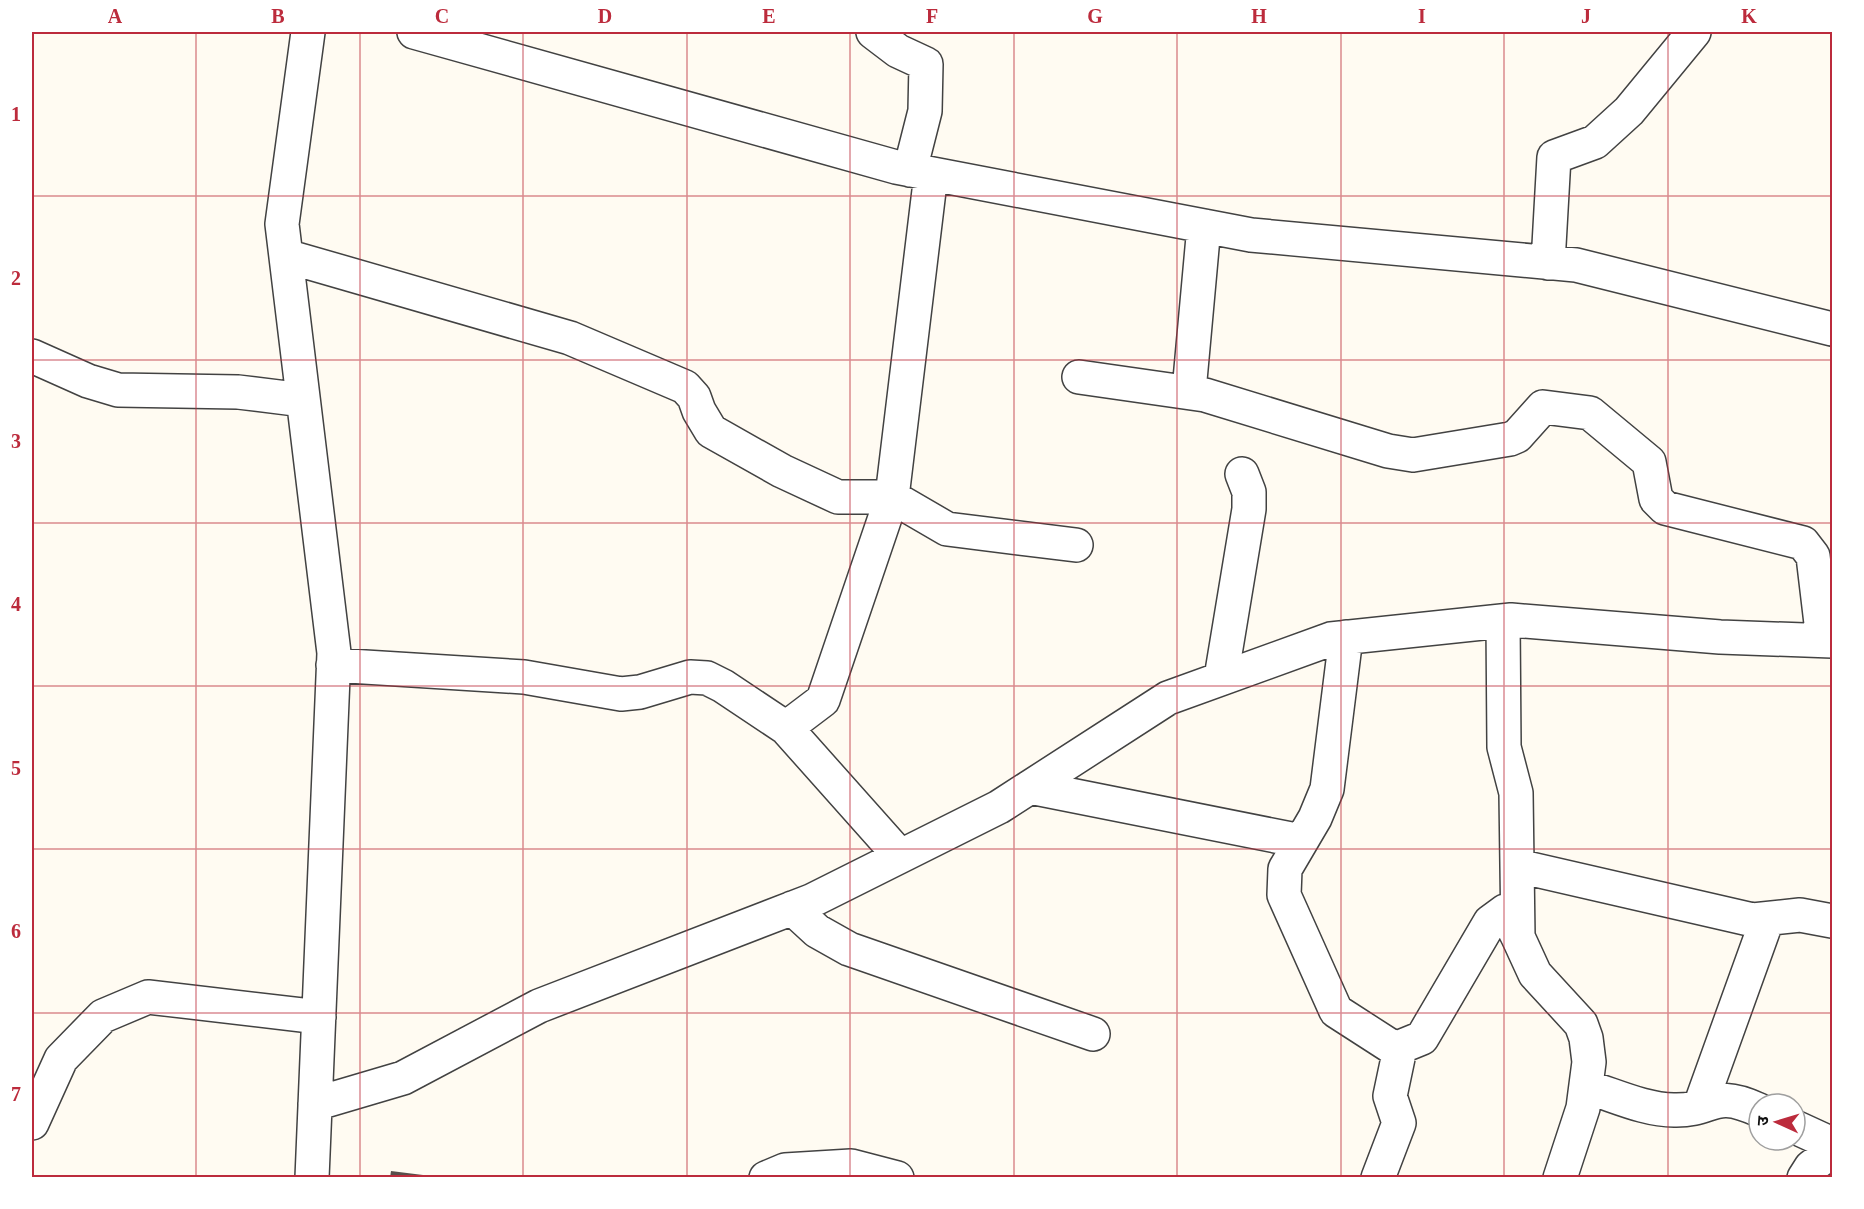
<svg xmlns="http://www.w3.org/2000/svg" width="1864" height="1209" viewBox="0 0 1864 1209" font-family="'Times New Roman','Noto Sans Devanagari',serif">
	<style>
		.building { fill: #58504c; filter: url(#shadow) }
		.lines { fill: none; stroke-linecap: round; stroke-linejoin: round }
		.minor-casing { stroke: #424242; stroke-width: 36 }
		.minor { stroke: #fff; stroke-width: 33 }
		.grid { fill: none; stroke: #bc2b3c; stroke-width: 1.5; stroke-opacity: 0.55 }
		.neatline { fill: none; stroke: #bc2b3c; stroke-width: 2 }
		.grid-label { font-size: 20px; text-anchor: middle; font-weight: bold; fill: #bc2b3c }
	</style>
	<defs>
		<filter id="shadow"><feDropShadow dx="6" dy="4" stdDeviation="0" flood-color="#0004"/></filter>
	</defs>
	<rect width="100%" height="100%" fill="#fffbf2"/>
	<path class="building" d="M391,1171L431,1176V1178H390Z"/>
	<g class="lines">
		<g class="minor-casing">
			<path id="minor" d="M308,32L282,224L334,653L312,1178
				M414,32L896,167L1251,235L1576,265L1832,329
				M873,32L898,51L926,64L925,111L910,170
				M286,256L570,338L685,387L694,397L699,411L711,431L782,471L838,497H892L947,529L1076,545
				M1548,263L1554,157L1595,142L1629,111L1694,32
				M32,356L88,381L118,390L238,392L303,400
				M1079,377L1205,395L1388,451L1413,455L1510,439L1517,436L1543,407L1590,413L1649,462L1656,499L1665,508L1803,543L1813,556L1823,640
				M1189,391L1204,226
				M1503,621L1504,747L1516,793L1518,937L1535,974L1581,1024L1586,1038L1589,1062L1583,1108L1560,1178
				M1346,637L1327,789L1315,818L1285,869L1284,895L1336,1011L1395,1049L1398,1058L1390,1096L1399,1123L1378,1178
				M333,665L524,677L621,694L640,692L690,677L707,678L723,686L786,728L900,856
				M1221,678L1249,509V492L1242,474
				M786,728L823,700L892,497L931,174
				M1030,787L1301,841
				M1518,866L1753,920L1800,915L1832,921
				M792,908L817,931L849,949L1093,1034
				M1395,1049L1422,1038L1490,922L1505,911L1518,937
				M1587,1087C1614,1095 1645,1110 1674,1110C1715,1111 1711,1088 1759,1110
				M315,1104L403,1078L539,1006L811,901L999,807L1168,698L1331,639L1511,620L1720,637L1832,641
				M1700,1106L1767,920
				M32,1123L61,1059L103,1016L148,997L319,1017
				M1795,1127L1832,1144
				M766,1178L785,1170L851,1166L897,1178
				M1804,1178L1811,1167L1832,1151"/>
		</g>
		<use href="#minor" class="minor"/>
	</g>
	<path class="grid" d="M196,32V1178M360,32V1178M523,32V1178M687,32V1178M850,32V1178M1014,32V1178M1177,32V1178M1341,32V1178M1504,32V1178M1668,32V1178M32,196H1832M32,360H1832M32,523H1832M32,686H1832M32,849H1832M32,1013H1832"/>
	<rect width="1864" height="1209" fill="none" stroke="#ffffff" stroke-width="66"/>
	<g transform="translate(1777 1122) rotate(274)"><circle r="28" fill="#ffffff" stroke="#9f9f9f" stroke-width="1.5"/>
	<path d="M0-4.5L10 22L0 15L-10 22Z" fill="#bc2b3c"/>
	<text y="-9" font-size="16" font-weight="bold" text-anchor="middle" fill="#0f0f0f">उ</text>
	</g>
	<rect x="33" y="33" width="1798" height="1143" class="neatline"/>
	<g class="grid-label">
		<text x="115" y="23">A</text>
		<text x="278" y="23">B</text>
		<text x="442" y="23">C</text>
		<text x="605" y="23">D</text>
		<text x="769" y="23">E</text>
		<text x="932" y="23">F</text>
		<text x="1095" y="23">G</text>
		<text x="1259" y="23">H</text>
		<text x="1422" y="23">I</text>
		<text x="1586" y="23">J</text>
		<text x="1749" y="23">K</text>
		<text x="16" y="121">1</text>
		<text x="16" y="285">2</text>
		<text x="16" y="448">3</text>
		<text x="16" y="611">4</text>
		<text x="16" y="775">5</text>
		<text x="16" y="938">6</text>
		<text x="16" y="1101">7</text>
	</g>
</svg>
